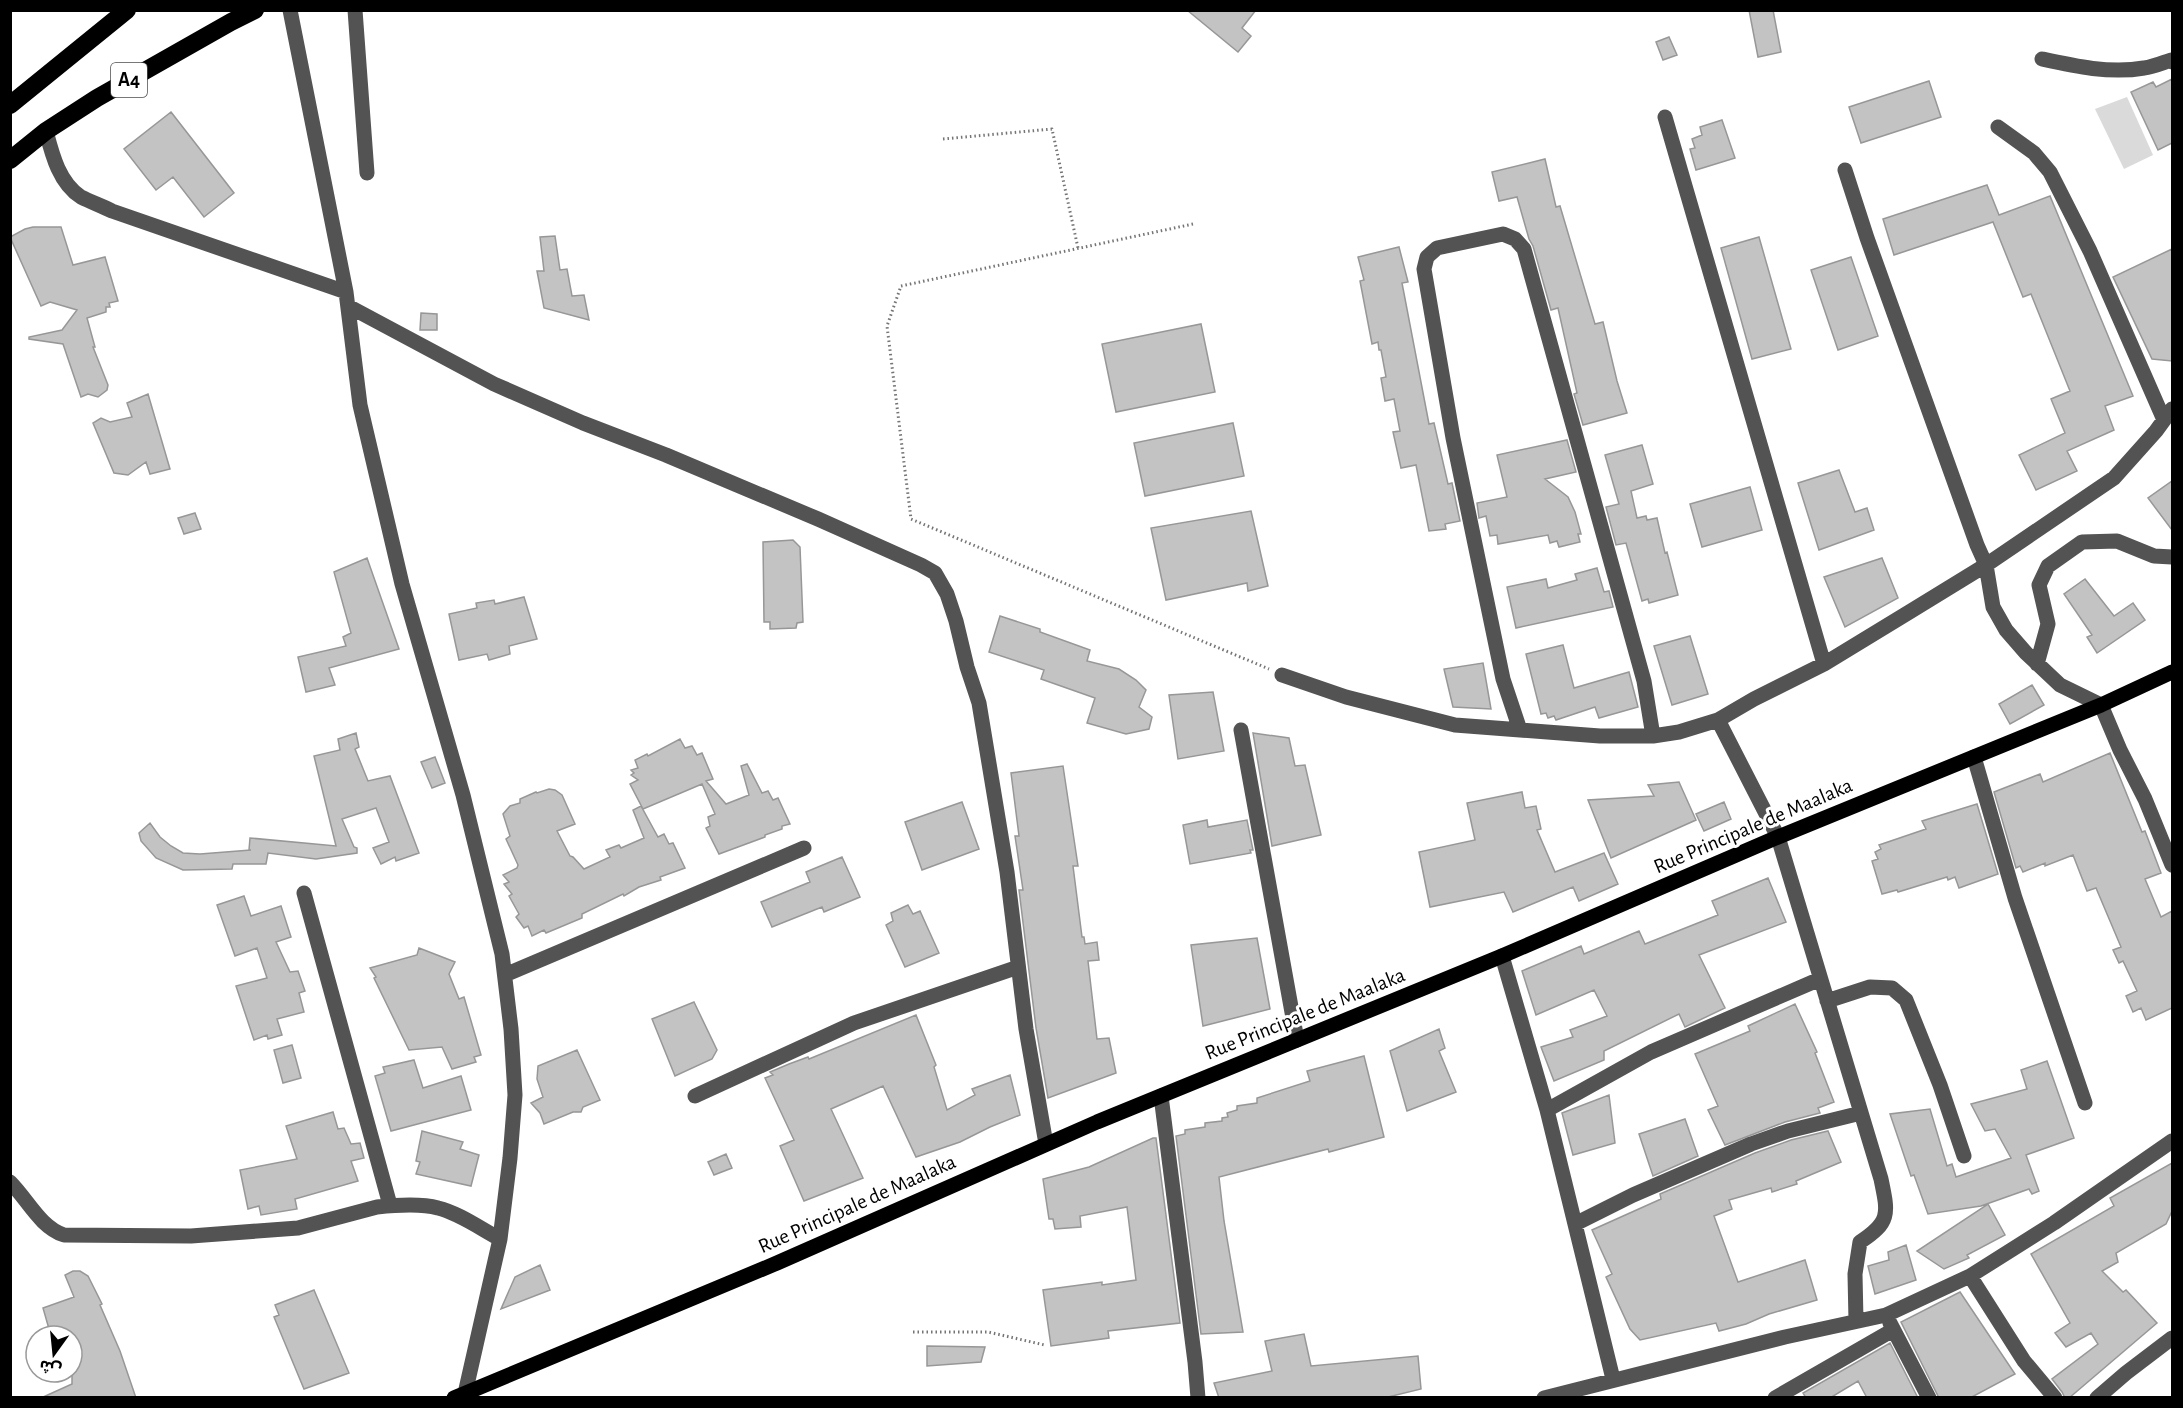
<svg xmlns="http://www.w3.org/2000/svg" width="2183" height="1408" viewBox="0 0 2183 1408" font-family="'Alegreya Sans','Noto Sans Arabic',sans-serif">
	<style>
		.green { fill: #dadada }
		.building { fill: #c3c3c3; stroke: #979797; stroke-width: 1.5 }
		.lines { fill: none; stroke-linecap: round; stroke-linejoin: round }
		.path { stroke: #757575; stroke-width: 3; stroke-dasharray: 1.5 3; stroke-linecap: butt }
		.minor { stroke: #535353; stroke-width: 15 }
		.major { stroke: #000; stroke-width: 15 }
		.highway { stroke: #000; stroke-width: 18 }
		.labels { text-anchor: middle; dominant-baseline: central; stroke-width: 6; stroke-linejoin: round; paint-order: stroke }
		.shield { fill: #fff; stroke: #4c4c4c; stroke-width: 1.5 }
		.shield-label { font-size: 20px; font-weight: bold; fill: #000 }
		.street-label { font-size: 21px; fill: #000; stroke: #fff }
	</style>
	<rect width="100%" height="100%" fill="#fff"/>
	<path class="green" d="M2127,97L2153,155L2124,169L2095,109Z"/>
	<path class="building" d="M1187,10H1256L1242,28L1251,36L1238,52Z
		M1749,10H1773L1781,52L1758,57Z
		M1669,37L1677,55L1663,60L1656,42Z
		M2172,79V143L2158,150L2131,92L2153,82L2156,87Z
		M1929,81L1941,117L1861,143L1849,107Z
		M171,112L234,193L204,217L173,177L156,190L124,149Z
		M1722,120L1735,158L1696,170L1690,149L1695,148L1692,139L1702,135L1700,127Z
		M1545,159L1556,207L1560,206L1595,324L1603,322L1617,381L1627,413L1583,425L1574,394L1577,393L1558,308L1551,310L1533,246L1529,239L1517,197L1499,201L1492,172Z
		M1987,185L1999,215L2050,196L2133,396L2105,406L2114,430L2067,451L2077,471L2036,490L2019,455L2065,433L2051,399L2070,391L2031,294L2023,297L1993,222L1894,255L1883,219Z
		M33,227H61L73,265L105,257L118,301L109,303L110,307H106V312L87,318L95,347H93L108,385L107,390L98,397L88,394L81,397L63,344L29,339V337L62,330L77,310L50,302L41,306L10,237L25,229Z
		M555,236L560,270L567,269L572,296L584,295L589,320L544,308L537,271H544L540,237Z
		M1759,237L1791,349L1752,359L1721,248Z
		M1399,247L1408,282L1402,283L1429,424L1434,423L1448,484L1452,483L1460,521L1445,524L1446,529L1429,531L1416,465L1401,468L1393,432L1400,431L1394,399L1385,401L1381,378L1386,377L1381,350H1379L1378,342L1372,344L1360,281L1364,280L1358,257Z
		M2172,249V361L2152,359L2113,277Z
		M1851,257L1878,336L1838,350L1811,270Z
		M421,313L437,314V330H420Z
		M1201,324L1215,392L1116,412L1102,344Z
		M148,394L170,469L150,474L146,462L128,475L114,473L93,423L101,418L110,422L132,417L127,403Z
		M1233,423L1244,476L1145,496L1134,443Z
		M1567,440L1576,472L1545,479L1568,497L1575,512L1581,534H1578L1580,542L1559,547L1557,541L1550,543L1548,535L1498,544L1497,535L1490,536L1486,516L1479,518L1477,503L1507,497L1497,455Z
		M1642,445L1653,484L1631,491L1637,518L1646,516L1647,520L1657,518L1665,553L1667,552L1678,595L1649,603L1648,599L1642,601L1626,543L1616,545L1606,507L1619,504L1605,455Z
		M1839,470L1855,512L1867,508L1874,530L1819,550L1798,483Z
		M2172,481V530L2148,498Z
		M1750,487L1762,530L1702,547L1690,504Z
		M1251,511L1268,586L1248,591L1247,583L1166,600L1151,528Z
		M195,513L201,529L184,534L178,518Z
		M793,540L800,547L803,622L797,623L796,628L770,629V622H764L763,542Z
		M367,558L399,649L329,668L335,685L306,692L298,657L346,646L343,637L351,633L334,572Z
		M1882,558L1898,598L1845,627L1824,577Z
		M1597,568L1604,592L1609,591L1613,607L1516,628L1507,587L1546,579L1548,588L1577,580L1575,574Z
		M2085,579L2114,616L2133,603L2145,620L2097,653L2087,637L2092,635L2064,594Z
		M524,597L537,639L509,646L510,654L489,660L487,654L459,660L449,614L477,608L476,603L494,600L495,604Z
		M1000,616L1040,629V632L1090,650L1087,661L1119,669L1136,680L1146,690L1139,707L1152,717L1149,729L1126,734L1087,723L1095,698L1041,679L1044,670L989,652Z
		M1690,636L1708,694L1672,705L1654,646Z
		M1563,645L1574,688L1629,672L1638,707L1599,718L1595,707L1556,720L1554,716L1548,718L1546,713L1541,714L1526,654Z
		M1483,663L1491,709L1453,707L1444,669Z
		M2032,685L2044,705L2010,724L1999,704Z
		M1213,692L1224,751L1178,759L1169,695Z
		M356,733L359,747L355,749L368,781L390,776L419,853L396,861L395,857L381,864L373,848L389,842L376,808L342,819L354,847L357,848V853L316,859L268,853L266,864H233L232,869L183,870L156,858L141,841L139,833L150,823L160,837L171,846L183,853L200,854L251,850H249L250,838L336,846L314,756L340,750L338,739Z
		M1253,733L1289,738L1295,766L1305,765L1321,835L1272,846Z
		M680,739L685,748L692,746L697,755L702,753L713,779L706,781L726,804L749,795L741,766L747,764L762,793L768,791L773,800L778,798L790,824L782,826V829L765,835V837L719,854L706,828L710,826L708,817L715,814L702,784L643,809L630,784L638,780L631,775L634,773L631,770L638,768L635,760L647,754L648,756Z
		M2110,753L2142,832L2145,831L2161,873L2145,879L2161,917L2172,911V1008L2146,1020L2141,1008L2133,1012L2126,996L2137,991L2123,961L2119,963L2113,950L2121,947L2096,888L2087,891L2073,855L2045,866V863L2023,872L2020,866L2016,868L1994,792L2040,774L2043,782Z
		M435,757L445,783L432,788L421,762Z
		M1063,766L1078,866H1073L1082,937H1084L1085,944L1097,942L1099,960L1088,961L1097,1039L1109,1038L1116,1073L1048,1098L1036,1028L1019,890H1023L1015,836H1019L1011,773Z
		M1679,782L1696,820L1611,858L1588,800L1654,796L1648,785Z
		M549,789L555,790L562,795L575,824L557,831L570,856L573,857L584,869L610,857L606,850L619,845L621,848L644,838L633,810L641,806L658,837L664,834L669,844L673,843L685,868L660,877L661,880L639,887L624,896L623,894L582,914V918L546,933L544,930L532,936L528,926L524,928L516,917L519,914L509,896L512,894L504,884L509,882L503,875L517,868L518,865L506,839L510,836L503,814L510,806L520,803V799L536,792L537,793Z
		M1522,792L1525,808L1536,806L1541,829L1537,830L1555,872L1604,853L1618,884L1579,901L1573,887L1513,912L1504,892L1430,907L1419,852L1475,840L1467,803Z
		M962,802L979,849L922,870L905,822Z
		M1724,802L1731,819L1704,831L1696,814Z
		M1977,804L1998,874L1959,888L1955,877L1948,880L1947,877L1898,892L1897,890L1882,894L1872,861L1878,859L1875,852L1881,849L1879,845L1926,829L1922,821Z
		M1207,820L1208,827L1247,820L1253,850H1250L1251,853L1190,864L1183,825Z
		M842,857L860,897L824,912L822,907L772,927L761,902L810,882L806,872Z
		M1768,878L1786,922L1699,955L1725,1008L1685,1027L1679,1014L1604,1051V1060L1554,1081L1541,1047L1573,1037L1570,1030L1607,1016L1594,990L1536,1015L1522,971L1581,946L1584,954L1639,931L1645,944L1718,915L1712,901Z
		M244,896L251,916L281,906L291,937L276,942L290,972L298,971L305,991L299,993L304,1012L277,1019L282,1035L268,1039L267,1035L254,1040L236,986L267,978L257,948L235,956L217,905Z
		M908,905L913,914L920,911L939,953L905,967L886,925L893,921L891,913Z
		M1257,938L1270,1009L1203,1026L1191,945Z
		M419,948L455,962L449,974L459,999L464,997L481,1055L474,1057L476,1062L452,1069L442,1047L409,1050L374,978L376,977L370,968L417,955Z
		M694,1002L717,1050L712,1059L675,1076L652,1019Z
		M1795,1004L1817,1052L1815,1053L1834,1102L1818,1108L1820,1113L1785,1122L1725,1145L1708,1110L1718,1106L1695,1054L1750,1031L1748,1026Z
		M916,1015L936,1065L934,1067L947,1110L975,1095L972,1089L1010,1075L1020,1115L990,1127L960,1142L916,1157L883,1086L831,1109L863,1178L804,1201L780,1146L794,1140L765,1078L773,1075L770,1072L789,1064L808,1057L809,1059Z
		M1439,1029L1445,1048L1439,1051L1456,1092L1407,1111L1390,1051Z
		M292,1045L301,1078L283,1083L274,1050Z
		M577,1050L600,1100L583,1107L581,1112H573L544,1124L540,1113L531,1103L543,1097L537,1079L538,1066Z
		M1364,1056L1384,1137L1329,1152L1328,1149L1219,1177L1224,1221L1243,1332L1201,1334L1176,1136L1185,1134V1130L1205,1127V1123L1222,1121V1118L1228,1117L1227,1113L1237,1110V1106L1257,1103V1098L1310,1081L1307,1071Z
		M414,1060L423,1088L461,1076L471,1110L391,1131L375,1076L385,1073L383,1067Z
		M2047,1061L2074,1138L2026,1155L2039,1191L2032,1194L2029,1189L1981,1206L1928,1214L1914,1175L1911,1176L1890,1114L1930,1109L1947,1166L1952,1164L1956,1177L2011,1158L1995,1129L1985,1131L1971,1104L2027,1089L2021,1070Z
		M1609,1095L1615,1143L1573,1155L1562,1113Z
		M333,1112L338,1129L344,1128L351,1144L360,1143L364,1158L351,1161L358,1181L295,1199L297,1209L261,1215L259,1206L248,1209L240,1170L297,1159L286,1126Z
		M1685,1119L1698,1156L1653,1176L1639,1134Z
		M422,1131L463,1142L460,1149L479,1155L471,1186L416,1174L420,1162L416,1161Z
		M1828,1131L1841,1162L1796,1181L1797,1184L1772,1192L1771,1188L1729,1200L1732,1209L1714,1216L1738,1282L1805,1260L1817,1300L1769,1314L1746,1324L1719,1331L1716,1323L1640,1340L1630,1329L1606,1277L1612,1274L1592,1230L1661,1199L1660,1194L1755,1153L1791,1140Z
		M1153,1138H1156L1180,1323L1108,1331L1109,1338L1051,1346L1043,1290L1102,1282V1285L1136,1280L1127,1207L1080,1216L1081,1227L1055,1229L1053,1219H1049L1043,1179L1089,1167Z
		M726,1154L732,1168L714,1175L708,1162Z
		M2172,1163V1211L2166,1224L2116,1253L2118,1262L2102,1271L2123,1292L2126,1290L2157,1323L2069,1398H2065L2062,1392L2052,1379L2098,1344L2091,1333L2066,1347L2055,1333L2070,1323L2031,1254L2114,1206L2110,1198Z
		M1988,1204L2005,1235L1967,1255L1969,1258L1944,1269L1917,1251Z
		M1906,1245L1916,1280L1875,1294L1868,1266L1889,1260L1888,1252Z
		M540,1265L550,1290L501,1309L515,1277Z
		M73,1271H80L88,1276L102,1304L100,1305L120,1351L136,1398H41L72,1384V1336H51L43,1308L74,1297L65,1275Z
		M314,1290L349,1373L304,1389L274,1317L279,1315L275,1305Z
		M1960,1292L2015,1374L1970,1398H1939L1901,1322Z
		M1304,1334L1311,1366L1418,1356L1421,1389L1384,1398H1219L1214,1383L1272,1371L1265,1341Z
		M1890,1343L1918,1398H1867L1858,1381L1830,1398H1806L1803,1393Z
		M927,1346L985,1347L981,1362L927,1366Z"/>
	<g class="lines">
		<path class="path" d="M943,139L1052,129L1078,248
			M1193,224L901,286L887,326L911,519L1269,669
			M913,1332H988L1045,1345"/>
		<path class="minor" d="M290,10L346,292L360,405L402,584L463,795L502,954L511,1029L515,1095L510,1158L500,1239L464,1398
			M355,10L367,173
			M2042,59C2074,66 2110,74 2144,68C2153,67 2162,63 2171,60L2172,62
			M1665,117L1824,664
			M1998,127L2034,153L2050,172L2090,251L2164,420
			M46,131C52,154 59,183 81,197C91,202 102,206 112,211L346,292
			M1845,170L1867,238L1977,545L1986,565L1993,607L2006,630L2026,653L2060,685L2101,705L2120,750L2145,799L2172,865
			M348,306L494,384L583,423L666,455L818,519L921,565L935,573L947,594L956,621L967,667L979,703L1007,872L1026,1029L1046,1144
			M2037,664L2048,624L2039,585L2048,566L2082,542L2117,541L2154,556L2172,557
			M1282,675L1346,697L1455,725L1600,736H1653L1679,732L1718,720L1754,699L1824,664L1911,611L1986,565L2114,478L2156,431L2172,409
			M1718,720L1778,837L1881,1179C1888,1213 1891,1222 1860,1242L1855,1274L1856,1321
			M1241,730L1297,1040
			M1520,730L1503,679L1453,438L1424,269L1427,257L1437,248L1503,234L1515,239L1524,249L1644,681L1653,736
			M1974,757L2015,898L2085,1103
			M304,893L390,1205
			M1502,956L1547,1110L1613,1379
			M505,975L804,848
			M1827,1001L1870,987L1892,988L1906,1000L1940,1085L1964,1156
			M695,1096L854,1023L1018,967
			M1161,1096L1195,1362L1198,1398
			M1547,1110L1651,1052L1820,979
			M10,1182C28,1200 40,1227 64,1235L191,1236L298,1228L377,1207C396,1205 420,1203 438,1208C459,1213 481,1229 500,1239
			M1575,1224L1633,1195L1751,1144L1788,1131L1861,1113
			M1970,1276L2024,1361L2055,1398
			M1890,1323L1929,1398
			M1544,1398L1785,1337L1886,1315L1970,1276L2054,1223L2172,1141
			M1775,1398L1893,1330
			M2097,1398L2126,1373L2172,1338"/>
		<path class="major" d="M454,1398L777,1263L1097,1122L1502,956L1778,837L2101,705L2172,672"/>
		<path class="highway" d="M10,105L127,10
			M10,160L46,131L97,98L231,22L255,10"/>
	</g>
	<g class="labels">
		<rect class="shield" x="111" y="63" width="36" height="34" rx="4.5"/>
		<g class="shield-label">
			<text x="129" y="80">A4</text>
		</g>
		<g class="street-label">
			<text transform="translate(1753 826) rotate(-23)">Rue Principale de Maalaka</text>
			<text transform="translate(1305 1014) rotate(-22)">Rue Principale de Maalaka</text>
			<text transform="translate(857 1204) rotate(-24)">Rue Principale de Maalaka</text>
		</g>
	</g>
	<rect width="2183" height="1408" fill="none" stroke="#000000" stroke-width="24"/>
	<g transform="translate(54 1354) rotate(195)"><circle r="28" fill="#ffffff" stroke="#999999" stroke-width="1.5"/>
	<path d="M0-4.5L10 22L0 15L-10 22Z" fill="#000000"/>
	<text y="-9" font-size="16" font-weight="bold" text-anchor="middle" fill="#000000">ش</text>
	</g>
</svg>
